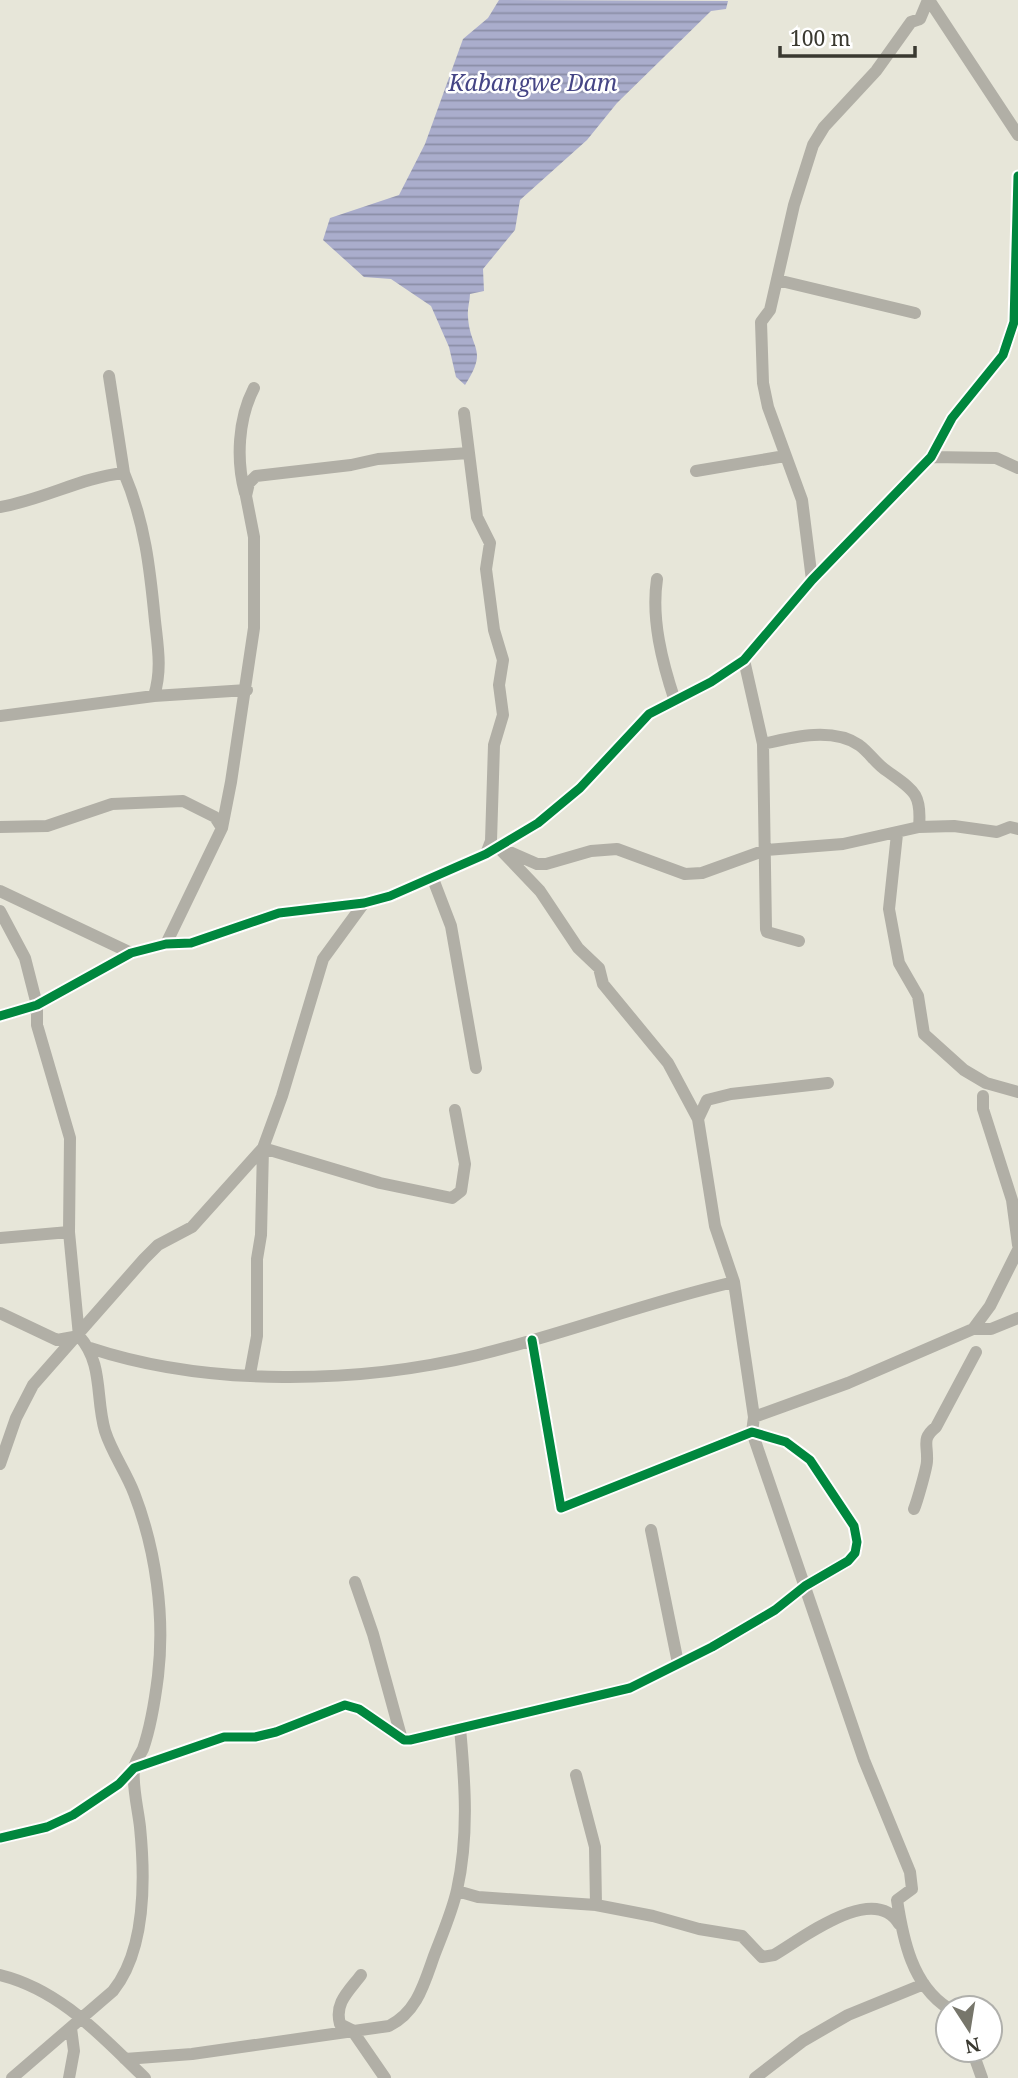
<svg xmlns="http://www.w3.org/2000/svg" width="1018" height="2078" viewBox="0 0 1018 2078" font-family="'Noto Serif',serif">
	<style>
		.water { fill: url(#water-rules) }
		.lines { fill: none; stroke-linecap: round; stroke-linejoin: round }
		.minor { stroke: #b1afa6; stroke-width: 12 }
		.cycleway-casing { stroke: #fff; stroke-width: 13 }
		.cycleway { stroke: #00873e; stroke-width: 9 }
		.labels { text-anchor: middle; dominant-baseline: central; stroke-width: 5; stroke-linejoin: round; paint-order: stroke }
		.water-label { font-size: 23px; font-style: italic; fill: #454585; stroke: #fff }
	</style>
	<defs>
		<pattern id="water-rules" width="6" height="5" patternUnits="userSpaceOnUse" patternTransform="scale(1.75)"><rect width="6" height="5" fill="#aaadcc"/><path d="M0 2.5h6" fill="none" stroke="#8b8ea6"/></pattern>
	</defs>
	<rect width="100%" height="100%" fill="#e7e6d9"/>
	<path class="water" d="M499,0L728,1L726,9L711,11L617,103L587,140L520,200L515,230L483,269L484,291L470,294C470,301 467,309 468,317C470,350 489,348 465,385L456,377L449,347L431,306L391,279L364,277L323,240L330,218L399,195L425,144L463,39L488,18Z"/>
	<g class="lines">
		<path class="minor" d="M929,0L1018,135
			M777,280L915,313
			M109,376L124,473
			M464,413L469,453
			M931,457L996,458L1018,468
			M696,471L785,456
			M245,493C236,460 238,419 254,388
			M0,507C43,500 82,477 124,473C145,522 150,569 155,621C158,648 162,670 154,696
			M657,579C651,619 662,662 675,701
			M812,580L802,500L768,407L763,383L761,322L770,310L794,205L813,145L824,127L876,71L911,22L920,19L928,0
			M744,660L763,744L766,929L767,932L799,941
			M0,716L154,696L247,690
			M763,744C793,737 832,727 859,745C870,753 876,764 887,771C913,790 922,793 919,827
			M0,827L47,826L112,804L183,801L215,817L222,828
			M897,834L889,909L899,963L918,996L924,1034L964,1070L986,1083L1018,1092
			M498,847L540,891L578,948L599,968L603,984L668,1063L698,1119L715,1226L734,1282L754,1417L752,1432L864,1760L910,1872L912,1889L897,1900C903,1939 912,1985 948,2008
			M505,850L537,864H546L591,851L617,849L685,874L702,873L766,850L843,844L919,827L954,826L997,832L1010,827L1018,829
			M433,879L451,926L476,1068
			M0,891L131,953
			M0,911L25,958L37,1005V1025L70,1138L69,1232L79,1336C104,1364 95,1397 105,1431C112,1453 126,1472 134,1493C156,1550 165,1616 158,1676C155,1700 151,1726 143,1749C140,1755 135,1762 134,1768C132,1786 138,1809 140,1827C145,1877 146,1950 113,1991L12,2078
			M166,944L222,828L231,782L254,628V537L246,496L249,483L256,476L351,465L378,459L469,453L477,517L490,543L486,569L494,630L503,660L499,685L503,715L494,745L491,841L486,854
			M0,1016L37,1005L131,953L166,944L191,943L279,913L364,903L390,896L486,854L538,823L580,788L649,714L711,682L744,660L812,580L931,457L952,418L1003,355L1014,322L1018,176
			M983,1096V1109L1012,1200L1018,1245
			M698,1119L707,1100L731,1094L828,1083
			M0,1238L69,1232
			M0,1313L57,1340L79,1336
			M973,1329H991L1018,1318
			M90,1348C208,1387 358,1384 478,1355C564,1334 647,1302 734,1282
			M250,1374L257,1336V1259L261,1235L263,1148L380,1183L452,1198L461,1191L465,1164L455,1110
			M754,1417L848,1383L973,1329L990,1306L1018,1250
			M0,1464L16,1418L33,1385L144,1259L158,1245L192,1227L263,1148L282,1096L323,959L364,903
			M914,1509C917,1502 927,1467 927,1461C928,1444 921,1439 936,1427L976,1352
			M651,1530L678,1663
			M355,1582L373,1634L401,1736
			M576,1775L595,1847L596,1905
			M0,1838L47,1827L73,1815L119,1784L134,1768L224,1737H255L276,1732L345,1705L359,1709L404,1740H410L630,1688L712,1647L775,1610L805,1586L848,1561L855,1553L857,1542L854,1526L810,1460L786,1442L752,1432L561,1508L532,1340
			M457,1891L478,1897L596,1905L653,1916L699,1929L742,1936L762,1957L774,1955C803,1938 874,1882 899,1924
			M0,1975C61,1990 101,2036 145,2078
			M361,1975C349,1991 334,2003 340,2024L352,2030L385,2078
			M972,2050L982,2078
			M125,2059L192,2054L389,2026C417,2012 424,1984 434,1956C442,1935 452,1912 457,1890C469,1836 465,1782 460,1728
			M69,2078L74,2051L71,2028
			M755,2078L803,2041L848,2015L924,1984"/>
		<g class="cycleway-casing">
			<path id="cycleway" d="M0,1016L37,1005L131,953L166,944L191,943L279,913L364,903L390,896L486,854L538,823L580,788L649,714L711,682L744,660L812,580L931,457L952,418L1003,355L1014,322L1018,176
				M0,1838L47,1827L73,1815L119,1784L134,1768L224,1737H255L276,1732L345,1705L359,1709L404,1740H410L630,1688L712,1647L775,1610L805,1586L848,1561L855,1553L857,1542L854,1526L810,1460L786,1442L752,1432L561,1508L532,1340"/>
		</g>
		<use href="#cycleway" class="cycleway"/>
	</g>
	<g class="labels">
		<g class="water-label">
			<text x="533" y="82">Kabangwe Dam</text>
		</g>
	</g>
	<g transform="translate(969 2029) rotate(168)"><circle r="33" fill="#ffffff" stroke="#b0b0ac" stroke-width="2"/>
	<path d="M0-5L12 26L0 18L-12 26Z" fill="#77766b"/>
	<text y="-10" font-size="19" font-weight="bold" text-anchor="middle" fill="#3a3930">N</text>
	</g>
	<path d="M780 46v10h135v-10" fill="none" stroke="#3a3930" stroke-width="3.5"/>
	<text x="790" y="46" font-size="21" fill="#3a3930" stroke="#ffffff" stroke-width="5" paint-order="stroke">100 m</text>
</svg>
